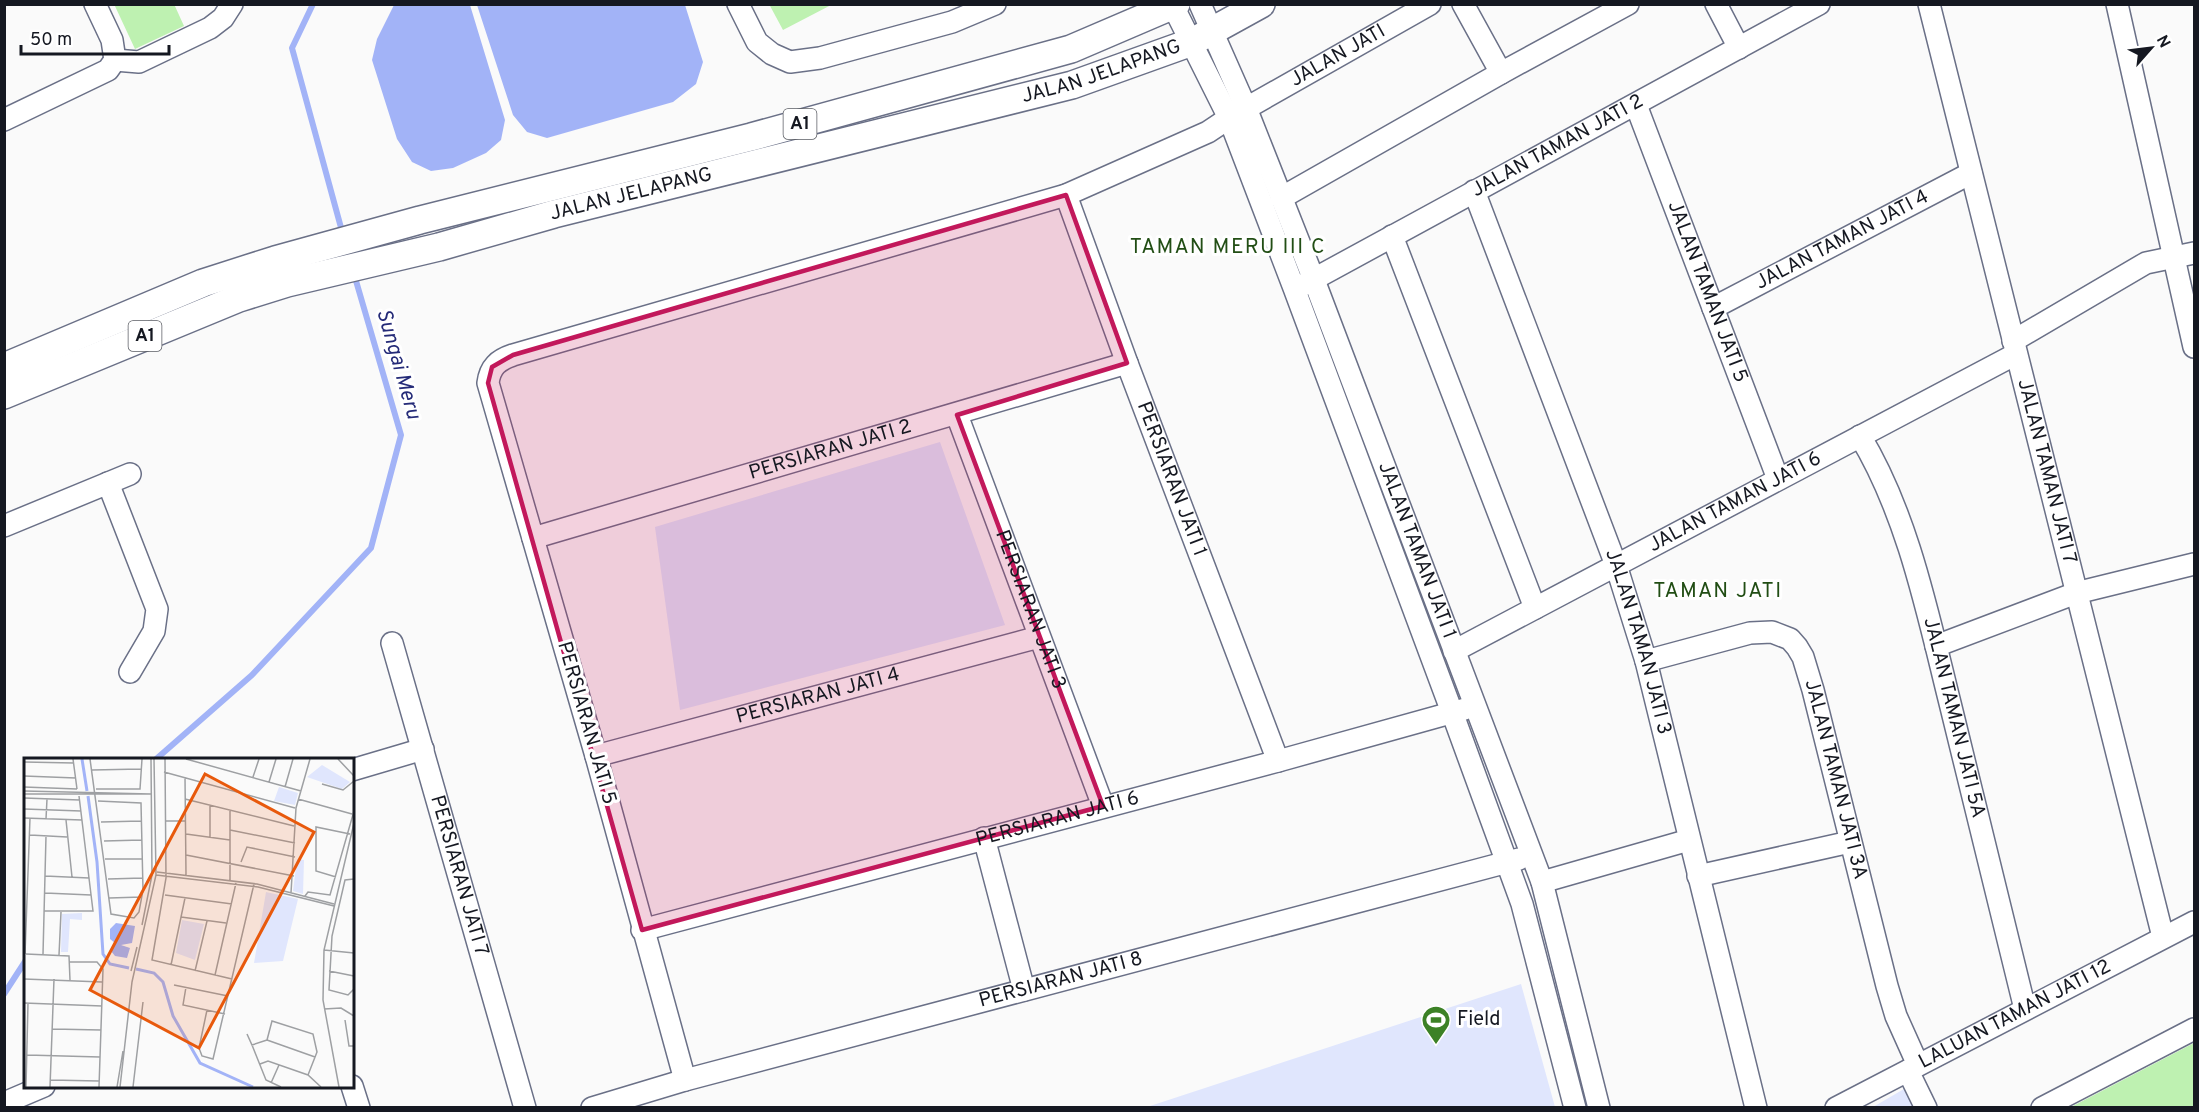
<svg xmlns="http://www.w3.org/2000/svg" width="2199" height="1112" viewBox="0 0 2199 1112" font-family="Overpass,sans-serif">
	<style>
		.green { fill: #e0e6fd }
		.water { fill: #a2b3f7 }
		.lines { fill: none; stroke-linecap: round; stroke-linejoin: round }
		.stream { stroke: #a2b3f7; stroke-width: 6 }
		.building { fill: #bef1b1 }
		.minor-casing { stroke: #6a7087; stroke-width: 24 }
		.major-casing { stroke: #6a7087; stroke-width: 30 }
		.minor { stroke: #fff; stroke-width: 21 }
		.major { stroke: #fff; stroke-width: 27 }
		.marked { fill: #c2185b; fill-opacity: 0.2; stroke: #c2185b; stroke-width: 4.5; stroke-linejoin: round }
		.labels { text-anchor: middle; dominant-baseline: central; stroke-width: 6; stroke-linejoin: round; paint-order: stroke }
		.shield { fill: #fff; stroke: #5b5d64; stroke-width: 1.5 }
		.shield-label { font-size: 18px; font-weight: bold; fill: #151821 }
		.street-label { font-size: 20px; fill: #151821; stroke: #fff }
		.poi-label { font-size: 20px; fill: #151821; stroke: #fff; text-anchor: start }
		.neighbourhood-label { font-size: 21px; letter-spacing: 1.5px; fill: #224e15; stroke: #fff }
		.water-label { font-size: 21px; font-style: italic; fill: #252b78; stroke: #fff }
		.inset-river { fill: none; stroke: #a2b3f7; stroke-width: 3 }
		.inset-road { fill: none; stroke: #9ea0a3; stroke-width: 1.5 }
		.view { fill: #e8590c; fill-opacity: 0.15; stroke: #e8590c; stroke-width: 3 }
		.inset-edge { fill: none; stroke: #151821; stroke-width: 3 }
	</style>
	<rect width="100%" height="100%" fill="#fafafa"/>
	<path class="green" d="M940,442L1005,625L680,710L655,527Z
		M1521,984L1555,1107H1147Z
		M1904,1089L1914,1107H1873Z"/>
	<path class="water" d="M394,5H470L505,120L501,140L486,153L453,168L431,171L412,162L397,139L372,60L377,39Z
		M477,5H685L703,62L696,84L673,102L547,138L527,132L513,115Z"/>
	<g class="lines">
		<path class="stream" d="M313,4L292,48L343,235
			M155,760L252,675L371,548L401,435L354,274
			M4,994L26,960"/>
	</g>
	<path class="building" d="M114,4H174L184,26L135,49Z
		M769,4H833L783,30Z
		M2194,1043V1107H2071Z"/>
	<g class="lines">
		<g class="minor-casing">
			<g id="minor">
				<path d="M95,4L112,40L115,60"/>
				<path d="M738,4L757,42L772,54L790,62L820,58L952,22L995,4"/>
				<path id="s1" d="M1200,4L1246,108L1314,280L1542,882L1599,1108"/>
				<path d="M1463,4L1501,73"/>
				<path d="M1716,4L1739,48"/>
				<path id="s2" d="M1929,4L2163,937"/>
				<path d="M2117,4L2194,347"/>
				<path d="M1173,6L1229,118L1294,288L1452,712L1522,904L1575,1108"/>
				<path d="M115,60L139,62L210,28L223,18L232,4"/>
				<path id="s3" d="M1636,105L1778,479"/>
				<path d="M4,120L108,70L115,60"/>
				<path id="s4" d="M1474,191L1616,565L1646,661L1756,1108"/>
				<path id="s5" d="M1066,195L1127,363L1278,761"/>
				<path d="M1281,198L1501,73L1628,4"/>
				<path d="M1392,236L1535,608"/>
				<path id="s6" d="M1303,285L1819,4"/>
				<path id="s7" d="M1713,308L1971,173"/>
				<path d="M2013,341L2146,263L2194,253"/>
				<path id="s8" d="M957,415L1103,806"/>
				<path id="s9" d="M1860,436C1908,515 1928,615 1950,703C1975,805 2000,907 2025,1009"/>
				<path d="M108,483L157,609L154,631L130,672"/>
				<path d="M4,526L130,474"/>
				<path id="s10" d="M533,538L1127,363"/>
				<path id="s11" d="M392,643L525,1108"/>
				<path d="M1936,646L2076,593L2194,564"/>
				<path id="s12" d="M1454,651L2016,354"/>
				<path id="s13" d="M1646,661L1750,633L1772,632L1790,639L1797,647L1803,657L1813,690L1887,986L1896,1016L1918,1065"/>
				<path id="s14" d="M596,756L1039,637"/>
				<path d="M352,770L423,749"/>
				<path d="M984,838L1024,990"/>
				<path d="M1698,876L1850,842"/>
				<path d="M1542,882L1689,840"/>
				<path id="s15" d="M642,930L1278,761L1465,709"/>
				<path d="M1908,1071L1926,1108"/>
				<path id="s16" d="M685,1080L596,756L488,383C490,367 498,360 513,355L1066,195L1208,132L1229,118L1430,4"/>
				<path d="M352,1086L359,1108"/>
				<path d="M4,1103L44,1086"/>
				<path id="s17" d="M592,1108L685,1080L1519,859"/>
				<path id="s18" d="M1836,1108L2194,922"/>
				<path d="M2042,1108L2194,1029"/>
			</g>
		</g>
		<g class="major-casing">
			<g id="major">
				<path d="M4,367L203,283L275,260L420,220L751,137L1071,49L1176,4"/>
				<path id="s19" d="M4,395L239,298L287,283L439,247L554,214L1072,85L1192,42L1261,4"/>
			</g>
		</g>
		<use href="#minor" class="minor"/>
		<use href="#major" class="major"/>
	</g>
	<path class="marked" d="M1066,195L1127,363L957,415L1103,806L642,930L488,383L492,367L513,355Z"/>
	<defs>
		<g id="stadium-pin" transform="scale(1.5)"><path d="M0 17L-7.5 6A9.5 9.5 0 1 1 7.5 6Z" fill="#3c8126" stroke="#fff"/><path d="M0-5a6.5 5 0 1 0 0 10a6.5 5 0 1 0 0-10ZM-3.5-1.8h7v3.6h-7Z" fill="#fff"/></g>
	</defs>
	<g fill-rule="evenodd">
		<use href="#stadium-pin" x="1436" y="1020"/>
	</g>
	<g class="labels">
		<g class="shield">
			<rect x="783.5" y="109" width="33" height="30" rx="4.5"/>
			<rect x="128.5" y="321" width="33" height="30" rx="4.5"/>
		</g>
		<g class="shield-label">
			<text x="800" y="124">A1</text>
			<text x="145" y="336">A1</text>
		</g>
		<g class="street-label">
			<text stroke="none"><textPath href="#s16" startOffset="1646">JALAN JATI</textPath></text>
			<text stroke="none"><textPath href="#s19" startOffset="1146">JALAN JELAPANG</textPath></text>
			<text stroke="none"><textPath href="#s6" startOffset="290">JALAN TAMAN JATI 2</textPath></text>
			<text stroke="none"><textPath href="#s19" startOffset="660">JALAN JELAPANG</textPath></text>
			<text stroke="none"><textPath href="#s7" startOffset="146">JALAN TAMAN JATI 4</textPath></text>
			<text stroke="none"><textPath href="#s3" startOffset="200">JALAN TAMAN JATI 5</textPath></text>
			<text stroke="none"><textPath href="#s10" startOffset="310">PERSIARAN JATI 2</textPath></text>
			<text stroke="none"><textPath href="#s2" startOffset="482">JALAN TAMAN JATI 7</textPath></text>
			<text stroke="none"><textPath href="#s5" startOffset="303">PERSIARAN JATI 1</textPath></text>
			<text stroke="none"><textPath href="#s12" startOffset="318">JALAN TAMAN JATI 6</textPath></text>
			<text stroke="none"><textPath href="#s1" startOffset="588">JALAN TAMAN JATI 1</textPath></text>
			<text stroke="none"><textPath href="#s8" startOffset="208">PERSIARAN JATI 3</textPath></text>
			<text stroke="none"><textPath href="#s4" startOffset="480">JALAN TAMAN JATI 3</textPath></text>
			<text stroke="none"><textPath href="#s14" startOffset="230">PERSIARAN JATI 4</textPath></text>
			<text stroke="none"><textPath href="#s9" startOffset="298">JALAN TAMAN JATI 5A</textPath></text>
			<text transform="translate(586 723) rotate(74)">PERSIARAN JATI 5</text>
			<text stroke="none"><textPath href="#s13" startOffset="298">JALAN TAMAN JATI 3A</textPath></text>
			<text stroke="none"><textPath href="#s15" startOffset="430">PERSIARAN JATI 6</textPath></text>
			<text stroke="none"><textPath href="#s11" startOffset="242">PERSIARAN JATI 7</textPath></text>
			<text stroke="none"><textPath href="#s17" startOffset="486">PERSIARAN JATI 8</textPath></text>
			<text stroke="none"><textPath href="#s18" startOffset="202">LALUAN TAMAN JATI 12</textPath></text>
		</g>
		<g class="poi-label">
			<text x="1457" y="1020">Field</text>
		</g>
		<g class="neighbourhood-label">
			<text x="1228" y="247">TAMAN MERU III C</text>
			<text x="1718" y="591">TAMAN JATI</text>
		</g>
		<g class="water-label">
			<text transform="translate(398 364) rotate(74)">Sungai Meru</text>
		</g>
	</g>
	<g transform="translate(24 758)">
		<rect width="330" height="330" fill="#fafafa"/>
		<path d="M298,7L326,24L318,31L283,19ZM255,29L274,35L271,47L250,43ZM273,101L280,102L279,136L269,133ZM242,134L274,141L259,203L230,205ZM58,155V162L46,161L44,194H37L38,156ZM158,162L180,166L171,202L152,195Z" fill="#e0e6fd"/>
		<path d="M92,165L111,168L108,185L97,187L106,190L103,200L91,198L87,193L91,185L86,181V171Z" fill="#a2b3f7"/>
		<path class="inset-river" d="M58,1L63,33M64,38L73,104L79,196L86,206L105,210M112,211L130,215L139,224L149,258L176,305L229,329"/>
		<path class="inset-road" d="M49,1L53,31M66,1L87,156L110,160L115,154L119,132L117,45L74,43M141,1L142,120L128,202L208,221M162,1L277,33M314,1L330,18M0,4L50,5M68,12L117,11M140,14L271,50M0,18L52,20M161,19L162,117M229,19L235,1M245,24L252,1M298,26L319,32L330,23M0,29L53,31M261,29L269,1M72,31H116L118,1M0,33L127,36M0,36H126M0,40L56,42M161,41L270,68M274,41L328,56M0,51L57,53M0,60L58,62M22,61L23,41M42,62L48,119M141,63H162M77,64L117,63M206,72L271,85M162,76L206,82M6,77L43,79M186,79V47M80,83L118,82M162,97L270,118M81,101H118M217,104L223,89L271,99M133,114L233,126L310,146M132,117L234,129L310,148M21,118L65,120M312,119L292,113V69L326,76M84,121L119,120M330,121L321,122L308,178L305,232L324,237L330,231M206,122V52M21,135L67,137M267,135L272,50L286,1M141,137L208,146M281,138L284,134L306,137L330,53M85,140L118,139M20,153H69L55,38M157,159L202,165M118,167L128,117L127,1M300,192L330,195M1,196L6,60M2,196L45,198L46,222M19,196L22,78M35,197L37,154M46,204H73L79,211L75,329M147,207L161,140M107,213L113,189M171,213L183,163M305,213L330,218M191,217L212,125M0,221L78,224M150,227L204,238M162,229L159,247L201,256M0,245L78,248M300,251L317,250L330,258M183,252L175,290L178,298L189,301L230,126M321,262L325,288H330M28,271L77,272M223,276L228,287L243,282M243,282L248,263L289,276L293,294L284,317M243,282L291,299M228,287L242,322L257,329M3,297L76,299M236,306L244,303L284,317L297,329M26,322L75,323M247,325L255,307M2,329L4,245M26,329L30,221M93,329L99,293M96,329L108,224L132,117L130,1M109,329L119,244M315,329L299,242L300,192L330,65"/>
		<path class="view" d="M181,16L290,74L175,290L66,232Z"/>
		<rect width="330" height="330" class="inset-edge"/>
	</g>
	<rect width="2199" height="1112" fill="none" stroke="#151821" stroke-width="12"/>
	<g transform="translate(2151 48) rotate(62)" stroke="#ffffff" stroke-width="4.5" paint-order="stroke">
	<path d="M0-4.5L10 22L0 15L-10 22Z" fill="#151821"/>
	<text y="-9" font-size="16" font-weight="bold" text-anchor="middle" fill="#151821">N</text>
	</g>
	<path d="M21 45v9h148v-9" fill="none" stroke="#151821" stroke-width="3"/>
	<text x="30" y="45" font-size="18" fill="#151821" stroke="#ffffff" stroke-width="4.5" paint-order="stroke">50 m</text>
</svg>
